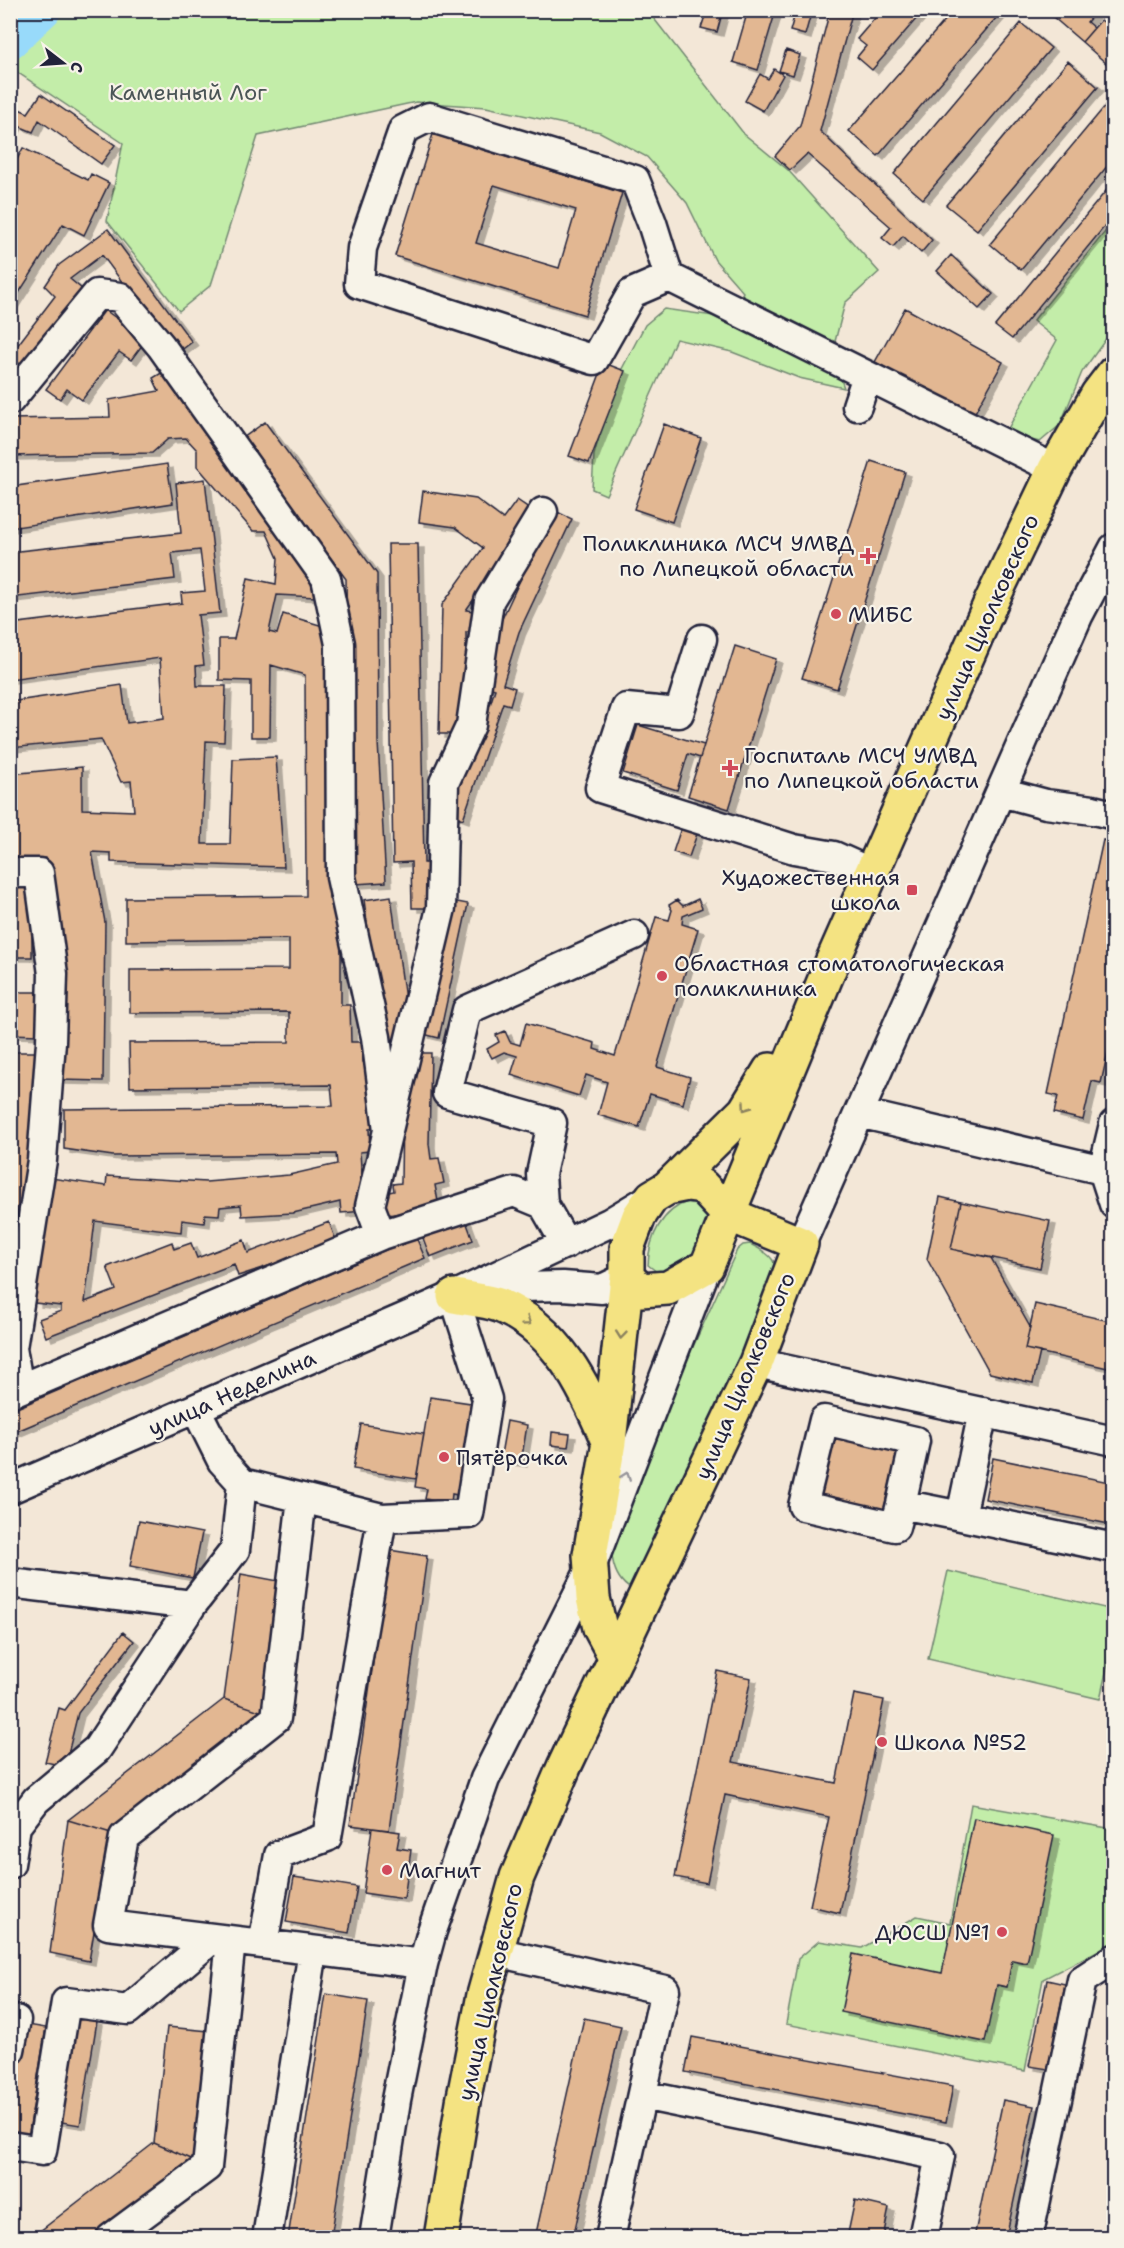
<svg xmlns="http://www.w3.org/2000/svg" width="1124" height="2248" viewBox="0 0 1124 2248" font-family="'Shantell Sans',sans-serif">
	<style>
		.green { fill: #c3eda9; stroke: #728872; stroke-width: 1.5 }
		.lines { fill: none; stroke-linecap: round; stroke-linejoin: round }
		.river { stroke: #98dafa; stroke-width: 36 }
		.building { fill: #e2b792; stroke: #22223b; stroke-width: 1.5; fill-rule: evenodd; filter: url(#shadow) }
		.minor-casing { stroke: #22223b; stroke-width: 33 }
		.major-casing { stroke: #22223b; stroke-width: 38 }
		.minor { stroke: #f7f3e8; stroke-width: 28 }
		.major { stroke: #f4e382; stroke-width: 33 }
		.oneway { stroke: #8b825e }
		.oneway2 { stroke: #97959a }
		.poi-dot { fill: #d1495b; stroke: #f7f3e8; stroke-width: 2 }
		.labels { text-anchor: middle; dominant-baseline: central; stroke-width: 4.5; stroke-linejoin: round; paint-order: stroke }
		.park-label { font-size: 22px; fill: #4a5556; stroke: #f7f3e8 }
		.poi-label { font-size: 22px; fill: #22223b; stroke: #f7f3e8; text-anchor: start }
		.street-label { font-size: 22px; fill: #22223b; stroke: #f7f3e8 }
	</style>
	<defs>
		<filter id="shadow"><feDropShadow dx="6" dy="4" stdDeviation="0" flood-color="#0004"/></filter>
	</defs>
	<rect width="100%" height="100%" fill="#f3e7d7"/>
	<filter id="ink" filterUnits="userSpaceOnUse"><feTurbulence type="fractalNoise" baseFrequency=".0167" numOctaves="2"/><feDisplacementMap in="SourceGraphic" scale="12" xChannelSelector="R" yChannelSelector="G"/><feConvolveMatrix kernelMatrix="1 2 1 2 8 2 1 2 1" color-interpolation-filters="sRGB"/></filter>
	<g filter="url(#ink)">
		<path class="green" d="M10,11H648L744,134L788,170L879,272L845,303L832,353L844,388L799,378L732,352L676,339L606,495L592,489L594,455L614,384L645,325L664,309L728,318L743,292L715,260L687,203L647,157L600,132L486,107L416,102L258,136L211,285L179,311L107,221L123,143L11,68Z
			M1113,222V329L1082,372L1060,425L1040,442L1005,434L1057,340L1033,321Z
			M689,1201H700L714,1211L707,1249L661,1275L648,1265C649,1237 661,1211 689,1201Z
			M750,1244C773,1255 778,1261 777,1286L631,1589C609,1576 610,1546 613,1523L737,1250L743,1245Z
			M948,1571L1113,1610V1641L1100,1699L928,1659Z
			M971,1804L1113,1829V1943L1043,1979L1025,2071L786,2024L798,1959L819,1941L862,1948L917,1916L950,1923Z"/>
		<g class="lines">
			<path class="river" d="M10,41L43,10"/>
		</g>
		<path class="building" d="M687,10H723L717,32L701,28L705,16Z
			M748,10H776L758,70L733,62Z
			M796,10H812L805,35L790,31Z
			M830,10H853L820,131L932,240L921,253L903,236L893,247L882,238L891,227L807,154L790,170L775,156L800,126Z
			M882,10H924L872,70L857,57L866,46L857,39Z
			M954,10H1003L878,156L849,131Z
			M1097,10L1087,22L1094,28L1082,42L1046,11Z
			M1101,20L1114,30V33L1108,40L1114,45V57L1107,64L1082,42Z
			M1021,23L1051,48L923,199L894,174Z
			M786,50L800,55L793,75L779,71Z
			M1068,61L1098,87L977,230L946,205Z
			M774,69L783,75L763,111L745,101L760,74L768,79Z
			M41,94L115,145L101,164L39,120L33,132L16,125L10,136V105L28,113Z
			M1106,105L1114,111V158L1021,270L990,244Z
			M433,134L622,193L585,315L395,256ZM494,185L576,210L559,268L476,243Z
			M23,148L88,180L91,174L109,183L84,235L63,224L10,307V173Z
			M1114,181V215L1012,339L995,326Z
			M108,229L192,342L176,354L102,255L70,279L82,289L10,384V355L55,296L45,286L59,265Z
			M951,255L993,294L979,309L937,271Z
			M905,308L1003,362L973,416L875,362Z
			M105,310L146,340L131,360L119,352L82,400L67,389L60,399L46,389Z
			M604,363L625,371L589,463L569,456Z
			M168,369L301,548L315,597L277,595L269,632L277,634L283,614L333,629L328,682L329,899H341V1005H350L351,1042H362L363,1062L374,1061L379,1128L369,1129L370,1151L360,1152L364,1211L341,1213L340,1202L293,1213L242,1216L241,1205L220,1207L219,1215L205,1214L204,1223L182,1220L181,1232L95,1221L85,1302L116,1290L107,1267L172,1242L174,1249L191,1243L197,1258L244,1240L248,1253L329,1222L337,1243L238,1276L234,1264L46,1337L39,1319L61,1311V1306L35,1303L51,1178L106,1186L107,1176L206,1182L289,1175L337,1164L336,1154L113,1156L64,1149V1109L333,1106L331,1085L130,1087L129,1043L289,1042V1012L130,1013V970L289,969V939L126,941V898L306,896L305,675L271,665L270,737H251V681L219,680V639H234L248,578L276,584L278,558L266,531H253L197,466V450L186,438L168,439L152,453L10,456V419L110,417L109,400L159,391L153,378Z
			M265,422L377,574L378,742L386,882L355,884L348,742L346,579L243,438Z
			M664,424L701,438L672,522L634,509Z
			M871,461L905,472L837,689L802,678Z
			M167,464L173,503L10,528V487Z
			M205,479L220,613L198,615L204,665L196,666L197,686H226L224,742L206,741L202,844H230L233,759L276,757L284,867L111,862V853L92,852L105,922L103,1081L59,1080L61,930L46,858L10,859V774L82,767V809L134,811L131,781L121,782L101,739L10,748V702L122,685L127,723L164,718L160,658L10,679V624L182,603L181,593L205,591L200,550L172,553L175,579L10,598V552L181,533L176,483Z
			M423,491L476,499L503,519L517,500L536,513L466,610L480,612V632H466V706L461,725H455V734H439L442,605L483,548L455,527L419,522Z
			M553,510L572,519L519,632L503,684L515,688L510,705L503,703L463,819L446,813L483,703L490,705L495,689L481,685L500,623Z
			M388,544H418L424,863H431L432,908H412L411,862L393,863Z
			M735,646L776,659L729,809L688,796Z
			M638,725L704,745L700,758L688,754L677,790L623,773Z
			M682,825L698,831L689,857L673,852Z
			M1114,836V1025L1101,1083L1092,1081L1083,1120L1054,1113L1058,1096L1048,1094L1103,840L1112,842Z
			M10,888H32V957H10Z
			M391,896L409,1029L404,1051L385,1054L364,900Z
			M698,899L702,908L683,916L682,924L698,929L657,1067L690,1077L683,1104L650,1094L639,1127L598,1115L607,1082L586,1075L579,1096L511,1075L517,1056L504,1052L492,1058L487,1049L499,1042L496,1035L505,1031L510,1042L520,1045L526,1023L595,1043L594,1049L615,1056L656,917L669,920L672,910L669,905L677,900L683,906Z
			M452,901L468,904L439,1038L423,1034Z
			M10,992H39L38,1035L10,1034Z
			M10,1052H39L35,1126L10,1287Z
			M415,1053H431L429,1144L431,1159L439,1158L444,1183L435,1185L439,1207L388,1215L384,1193L394,1191L393,1184L401,1183L402,1108Z
			M940,1197L961,1202L951,1249L991,1258L1030,1327L1025,1349L1040,1352L1033,1383L990,1373L927,1259Z
			M961,1202L1050,1221L1040,1268L951,1249Z
			M463,1213L473,1240L430,1257L420,1230Z
			M416,1237L425,1258L10,1434V1411Z
			M1035,1304L1114,1322L1112,1369L1025,1349Z
			M430,1397L477,1404L462,1496L452,1494L451,1503L425,1499L427,1489L415,1487Z
			M507,1421L527,1425L521,1463L500,1460Z
			M361,1424L424,1434L416,1479L353,1469Z
			M552,1432L570,1434L568,1447L551,1445Z
			M832,1434L898,1449L883,1513L817,1498Z
			M993,1458L1114,1483V1525L985,1499Z
			M139,1521L202,1533L193,1578L130,1566Z
			M389,1550L427,1556L389,1830L350,1825Z
			M241,1574L284,1582L269,1714L224,1699Z
			M123,1632L134,1641L78,1713L65,1766L45,1762L59,1708L65,1710Z
			M717,1671L751,1678L733,1762L836,1783L854,1694L884,1700L840,1913L810,1906L829,1817L725,1795L707,1883L675,1877Z
			M224,1699L269,1714L111,1833L68,1820Z
			M974,1818L1054,1835L1027,1963L1012,1960L1007,1987L997,1985L985,2042L841,2012L853,1954L942,1973Z
			M68,1820L111,1833L89,1961L50,1953Z
			M372,1828L400,1832L397,1848L411,1850L404,1899L363,1893Z
			M294,1877L357,1887L349,1933L286,1922Z
			M1047,1980L1065,1984L1048,2069L1029,2066Z
			M326,1994L368,2001L331,2238H288Z
			M73,2016L97,2021L80,2125L55,2121Z
			M584,2018L621,2026L573,2238H535Z
			M22,2024L46,2028L27,2144L10,2141V2096Z
			M167,2027L209,2031L196,2161L154,2143Z
			M692,2037L953,2086L946,2122L685,2072Z
			M1003,2100L1034,2106L1006,2238H974Z
			M154,2143L196,2161L91,2238H31Z
			M855,2200L889,2208L883,2238H847Z"/>
		<g class="lines">
			<g class="minor-casing">
				<path id="minor" d="M669,277L652,223L635,180L429,117L403,130L362,248L359,284L594,360L632,293L669,277L1055,469
					M10,400L97,294L120,297L161,346L326,578L340,644L341,877L376,1037L388,1130
					M857,406L867,376
					M702,639L679,713L626,708L600,788L794,849L834,856L872,873
					M1001,792L1046,804L1093,810L1114,815
					M10,873H39L53,974L51,1042L42,1160L12,1348L19,1389
					M859,1113L1103,1170L1114,1204
					M1103,1170L1114,1124
					M381,1235L370,1206L441,908L444,783L471,725L489,601L543,512
					M566,1244L543,1204L541,1174L552,1123L447,1093L467,1010L634,935
					M801,1244L1078,616L1114,548
					M482,1292L522,1287L563,1286L602,1289L627,1277
					M756,1363L1114,1441
					M10,1393L381,1235L514,1192L543,1204
					M983,1412L961,1516L1114,1548
					M242,1483L382,1518L469,1514L487,1399L454,1296
					M10,1489L454,1296L609,1223L652,1197
					M302,1498L276,1718L124,1837L108,1925L423,1964
					M901,1504L915,1441L824,1420L803,1506L895,1527L901,1504L961,1516
					M10,1583L192,1605
					M10,1864L16,1826L36,1800L97,1749L192,1605L235,1550L242,1483L222,1461L196,1409
					M263,1944L279,1855L327,1837L382,1518
					M496,1952L665,1990L610,2238
					M10,2019L16,2020L10,2050
					M642,2095L940,2156L923,2238
					M10,2146L42,2151L66,2002L128,2010L213,1938
					M111,2238L207,2167L231,1941
					M267,2238L313,1951
					M374,2238L396,2100L423,1964L432,1931L485,1779L590,1570L707,1266
					M1028,2238L1082,1980L1114,1959"/>
			</g>
			<g class="major-casing">
				<path id="major" d="M667,1188L745,1111L770,1070
					M454,1296C468,1299 485,1300 499,1305C558,1329 585,1387 608,1441
					M616,1658L600,1628L593,1598L590,1555L609,1442L627,1277V1248L639,1216L652,1197L667,1188L687,1184L702,1186L728,1214L707,1266L668,1288L641,1290L627,1277
					M441,2238L463,2102L484,1995L517,1877L564,1767L756,1363L801,1244L728,1214L830,967L992,600L1055,469L1098,394L1114,373"/>
			</g>
			<use href="#minor" class="minor"/>
			<use href="#major" class="major"/>
		</g>
		<defs><path id="oneway-chevron" d="M-2-3.5L2.5 0L-2 3.5" fill="none" stroke-width="1.6" stroke-linecap="round" stroke-linejoin="round" transform="scale(1.5)"/></defs>
		<g class="oneway">
			<use href="#oneway-chevron" transform="translate(746 1107) rotate(125)"/>
			<use href="#oneway-chevron" transform="translate(527 1322) rotate(35)"/>
			<use href="#oneway-chevron" transform="translate(621 1335) rotate(96)"/>
		</g>
		<use class="oneway2" href="#oneway-chevron" transform="translate(626 1476) rotate(-69)"/>
	</g>
	<g class="poi-dot">
		<path d="M865 547h6v6h6v6h-6v6h-6v-6h-6v-6h6z"/>
		<circle cx="836" cy="614" r="6"/>
		<path d="M727 759h6v6h6v6h-6v6h-6v-6h-6v-6h6z"/>
		<rect x="906" y="884" width="12" height="12" rx="3"/>
		<circle cx="662" cy="976" r="6"/>
		<circle cx="444" cy="1457" r="6"/>
		<circle cx="882" cy="1742" r="6"/>
		<circle cx="387" cy="1870" r="6"/>
		<circle cx="1002" cy="1932" r="6"/>
	</g>
	<g class="labels">
		<g class="park-label">
			<text x="188" y="92">Каменный Лог</text>
		</g>
		<g class="poi-label">
			<text x="854" y="543" text-anchor="end">Поликлиника МСЧ УМВД<tspan x="854" dy="25">по Липецкой области</tspan></text>
			<text x="848" y="614">МИБС</text>
			<text x="744" y="755">Госпиталь МСЧ УМВД<tspan x="744" dy="25">по Липецкой области</tspan></text>
			<text x="900" y="877" text-anchor="end">Художественная<tspan x="900" dy="25">школа</tspan></text>
			<text x="674" y="963">Областная стоматологическая<tspan x="674" dy="25">поликлиника</tspan></text>
			<text x="456" y="1457">Пятёрочка</text>
			<text x="894" y="1742">Школа №52</text>
			<text x="399" y="1870">Магнит</text>
			<text x="990" y="1932" text-anchor="end">ДЮСШ №1</text>
		</g>
		<g class="street-label">
			<text transform="translate(987 617) rotate(-66)">улица Циолковского</text>
			<text transform="translate(745 1376) rotate(-67)">улица Циолковского</text>
			<text transform="translate(232 1393) rotate(-24)">улица Неделина</text>
			<text transform="translate(490 1992) rotate(-77)">улица Циолковского</text>
		</g>
	</g>
	<rect width="1124" height="2248" fill="none" stroke="#f7f3e8" stroke-width="36"/>
	<rect x="18" y="18" width="1088" height="2212" fill="none" stroke="#22223b" stroke-width="2" filter="url(#ink)"/>
	<g transform="translate(63 63) rotate(107)" stroke="#f7f3e8" stroke-width="4.5" paint-order="stroke">
	<path d="M0-4.5L10 22L0 15L-10 22Z" fill="#22223b"/>
	<text y="-9" font-size="16" font-weight="bold" text-anchor="middle" fill="#22223b">С</text>
	</g>
</svg>
